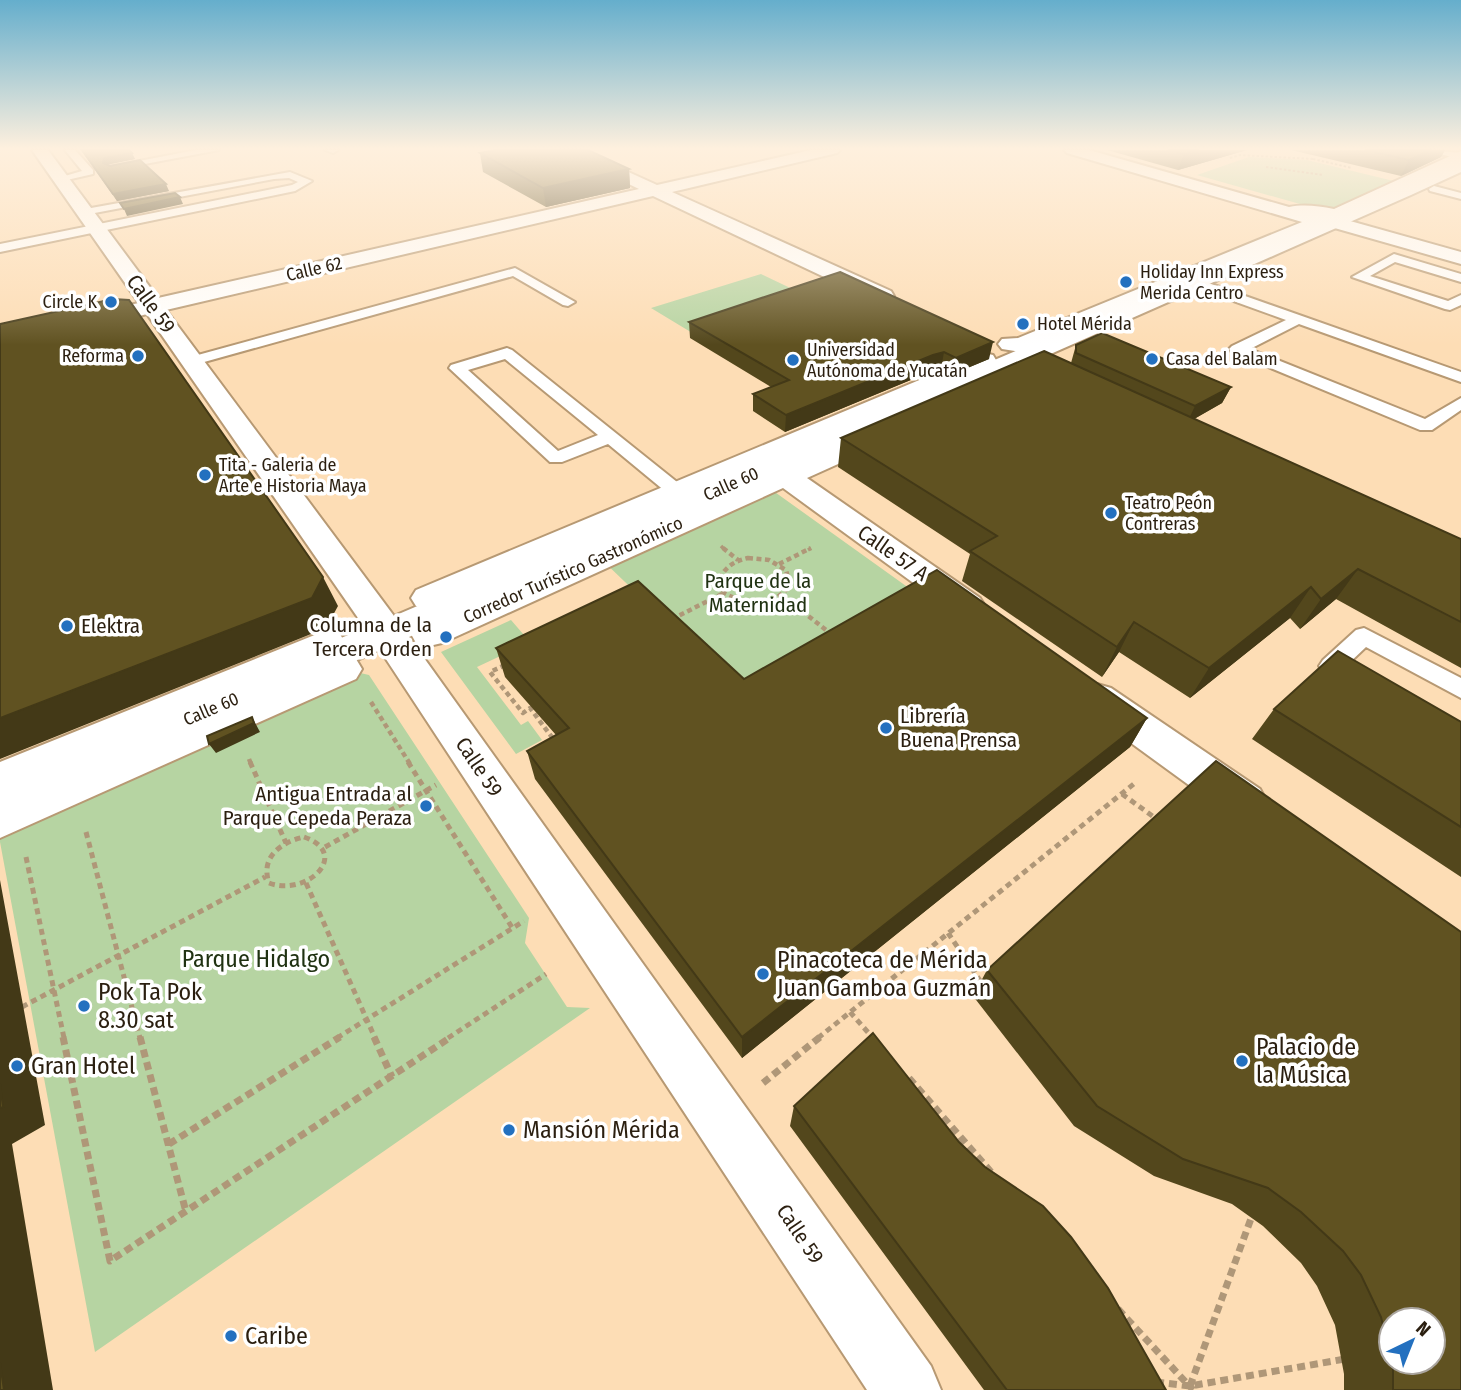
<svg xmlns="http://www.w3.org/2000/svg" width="1461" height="1390" viewBox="0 0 1461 1390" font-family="'Fira Sans Condensed',sans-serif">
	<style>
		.green { fill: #b6d4a2 }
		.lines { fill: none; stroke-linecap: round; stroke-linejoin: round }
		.lane-casing { stroke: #b79973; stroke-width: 4 }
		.street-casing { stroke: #b79973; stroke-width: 4 }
		.secondary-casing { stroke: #b79973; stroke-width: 4 }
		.path-far4 { stroke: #af9778; stroke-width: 2; stroke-dasharray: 2.5 2; stroke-linecap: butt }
		.path-far3 { stroke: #af9778; stroke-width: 3.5; stroke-dasharray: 3.5 2.5; stroke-linecap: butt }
		.path-far2 { stroke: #af9778; stroke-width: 4.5; stroke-dasharray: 5 3.5; stroke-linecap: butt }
		.path-far1 { stroke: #af9778; stroke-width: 5; stroke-dasharray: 6 4.5; stroke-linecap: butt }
		.path { stroke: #af9778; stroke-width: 7; stroke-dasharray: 8 5; stroke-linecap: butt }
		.lane { fill: #fff; fill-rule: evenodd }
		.street { fill: #fff; fill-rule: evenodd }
		.secondary { fill: #fff; fill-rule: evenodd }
		.wall { fill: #53471c; fill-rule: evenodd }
		.shaded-wall { fill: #433917 }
		.building { fill: #605221; stroke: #433917; stroke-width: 2 }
		.poi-dot { fill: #2370bf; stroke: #fff; stroke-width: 2.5 }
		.labels { text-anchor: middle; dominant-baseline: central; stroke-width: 7; stroke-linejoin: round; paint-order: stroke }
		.far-street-label { font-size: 18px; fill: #2b1f10; stroke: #fff }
		.far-poi-label { font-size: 18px; fill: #2b1f10; stroke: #fff; text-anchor: start }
		.street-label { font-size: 21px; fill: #2b1f10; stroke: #fff }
		.park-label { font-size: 21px; fill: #203212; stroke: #fff }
		.poi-label { font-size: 21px; fill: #2b1f10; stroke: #fff; text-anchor: end }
		.near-park-label { font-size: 24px; fill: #203212; stroke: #fff }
		.near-poi-label { font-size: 24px; fill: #2b1f10; stroke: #fff; text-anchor: start }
	</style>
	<rect width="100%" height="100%" fill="#fdddb5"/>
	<path class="green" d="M1249,157L1307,160L1398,182L1335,210H1321L1197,175Z
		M761,274L807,296L694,334L651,308Z
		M765,485L927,601L743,708L672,627L600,558Z
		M511,620L530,642L477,667L521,725L528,721L542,740L516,754L441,652Z
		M343,669L369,675L529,918L525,943L567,1007L590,1008L95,1352L0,842V819Z"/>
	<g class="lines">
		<g class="lane-casing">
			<path id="lane" d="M65,150H75L93,170V174L58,182V178L82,171Z
				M196,150H219L113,170L108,167Z
				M325,150H338L333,153Z
				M1429,150L1461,153V159L1431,152Z
				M290,172L312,181L295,191L0,252V244L292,185L298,182L289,178L274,179L84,215L78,212L80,210Z
				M1434,186L1461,193V199L1430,191L1429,189Z
				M1394,254L1461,274V282L1395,262L1370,276L1448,301L1461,295V305L1450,310L1445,309L1352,277Z
				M515,268L575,302L568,306L563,305L513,276L197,364H187L184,361L187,358Z
				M1197,279L1461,372V382L1299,324L1250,349L1425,419L1461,398V410L1432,430H1420L1232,352L1229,349L1232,346L1286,320L1192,286L1190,283Z
				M507,348L512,350L697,498L700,502L697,506H683L608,444L562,462H550L449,368L451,365ZM505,359L598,435L558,451L468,370Z
				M1364,628L1461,678V698L1366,647L1347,665L1357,674L1353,680L1345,683L1323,672L1319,666L1323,660L1356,630Z"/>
		</g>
		<g class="street-casing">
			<path id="street" d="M1064,150H1089L1289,207C1304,204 1318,206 1334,209L1461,151V162L1343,219L1461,252V264L1324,225L1029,350L1021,352L1002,349L998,344L1002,339L1018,338L1302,222L1067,153Z
				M984,353L993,355L996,360L993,365L777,459L788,464L878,425L888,423L898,425L902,431L898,437L807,478L980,598L985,606L980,614L968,618L956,614L783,488L442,643L429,646L416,643L411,634L416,625L764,475L758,468L440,606L428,609L416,606L411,598L416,590Z
				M327,630L340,634L345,643L340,652L0,797V762Z
				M343,656L356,659L362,669L356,679L0,838V799Z
				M1097,684L1111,688L1260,789L1267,802L1260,815L1245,820L1230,815L1083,708L1078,698L1083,688Z"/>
		</g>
		<g class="secondary-casing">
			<path id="secondary" d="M32,150H48L158,298L639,189L559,150H580L657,185L811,150H840L837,153L672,192L891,291L894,296L891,301H875L653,196L166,310L394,616L1461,161V172L1411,195L409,637L931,1366L941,1390H867L380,650L0,817V780L365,628L147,314L132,318L124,316L121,311L124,306L139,303Z"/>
		</g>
		<path class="path-far4" d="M1230,158L1240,155L1313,159
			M1313,159L1352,168
			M1266,167L1323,175"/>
		<path class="path-far3" d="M721,546L725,550
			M808,550L813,547"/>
		<path class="path-far2" d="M723,548L738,560
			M748,558L769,560L786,570L790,585C773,608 748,606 724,593L720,578C726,566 735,561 748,558Z
			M779,564L811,548
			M782,595L831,634
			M672,619L724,593
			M505,665L490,672L523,713L530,708L554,740
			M371,702L410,764
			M249,759L251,764"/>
		<path class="path-far1" d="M250,762L286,843
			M408,762L513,929
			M1122,794L1158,820
			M86,832L140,1038
			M304,837C352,854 307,897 269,883C260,857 281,842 304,837Z
			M325,847L436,785
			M26,857L64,1038
			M306,883L375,1038
			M948,933L983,985
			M22,1007L265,877
			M850,1012L873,1038
			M337,1038L524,921
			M448,1038L546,974
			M818,1038L1135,783"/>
		<path class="path" d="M63,1037L110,1261L451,1037
			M140,1037L186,1212
			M374,1037L392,1077
			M909,1078L991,1172
			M763,1083L820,1037
			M169,1144L340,1037
			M1118,1309L1193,1390
			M1156,1382L1190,1386L1345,1359
			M1190,1386L1253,1213"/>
		<use href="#lane" class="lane"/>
		<use href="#street" class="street"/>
		<use href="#secondary" class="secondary"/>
	</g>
	<path class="wall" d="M81,150H129L135,159L107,165L169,191L117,201Z
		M1107,150H1247L1178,170Z
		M1291,150H1445L1441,157L1401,176Z
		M480,153L629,169L630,188L546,207L483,172Z
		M840,272L989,359L953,374L941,369L930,372L785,432L753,411V394L771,387L690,338L689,322Z
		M1076,345L1231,387L1222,403L1194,419L1461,539V668L1336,599L1300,629L1290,618L1190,698L1119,652L1102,677L962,581L970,554L838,467L841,438L1071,363Z
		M496,648L744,679L1147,718L1130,747L742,1058L535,779L527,751L556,735L505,677Z
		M1274,709L1461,722V877L1252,739Z
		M1216,761L1461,1390H1344V1374L1335,1325L1317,1286L1301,1263L1263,1226L1232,1204L1154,1176L1074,1126L973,996L987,970ZM1391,1320L1433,1362H1391Z
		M794,1106L959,1142L1166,1390H984L790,1126Z"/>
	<path class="shaded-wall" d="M1199,150H1247L1178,170L1184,154Z
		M1431,150H1445L1441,157L1401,176L1409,160Z
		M132,153L135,159L108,164L103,163L104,158Z
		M629,169L630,188L546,207L543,188Z
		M166,184L169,191L117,201L113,194Z
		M180,197L183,204L127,216L124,209Z
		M993,342L989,359L953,374L956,358Z
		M944,352L941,369L930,372L785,432L786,415L933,355Z
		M1231,387L1222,403L1187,423L1195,406Z
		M1358,569L1336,599L1300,629L1321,599Z
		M323,577L338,606L326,628L0,759V718Z
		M1311,587L1290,618L1190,698L1209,668Z
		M1134,622L1119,652L1102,677L1117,647Z
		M252,717L260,732L216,753L209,744Z
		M1147,718L1130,747L742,1058V1037Z
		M0,880L45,1125L12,1144L53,1390H4L0,1363Z"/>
	<path class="building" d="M82,150H129L132,153L104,158L103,163L110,166L140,160L166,184L113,194Z
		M496,150H588L629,169L543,188L480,153Z
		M1168,150H1199L1184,154Z
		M1365,150H1431L1409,160Z
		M175,193L180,197L124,209L120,203Z
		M840,272L993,342L956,358L944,352L933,355L786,415L753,394L789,380L689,322Z
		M113,299L129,300L323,577L312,598L0,718V324Z
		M1102,333L1231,387L1195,406L1076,353V345Z
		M1044,351L1461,539V622L1358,569L1321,599L1311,587L1209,668L1134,622L1117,647L970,551L997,536L841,438Z
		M937,570L1147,718L742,1037L527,751L569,728L496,648L638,581L744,679Z
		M1338,651L1461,722V827L1274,709Z
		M252,717L254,723L209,744L207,736Z
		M1216,761L1461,932V1390H1393V1369L1392,1362H1433V1320H1391V1358L1381,1317L1361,1275L1343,1251L1301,1212L1268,1188L1183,1159L1097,1106L987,970Z
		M873,1033L959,1142L985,1167L1043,1206L1071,1237L1108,1288L1166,1390H1007L794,1106Z
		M0,1084L3,1107L0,1108Z
		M0,1363L4,1390H0Z"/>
	<linearGradient id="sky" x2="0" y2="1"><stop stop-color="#65aecc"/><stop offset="0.43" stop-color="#fef0de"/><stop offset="1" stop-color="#fef0de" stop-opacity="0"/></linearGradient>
	<rect width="1461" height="345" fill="url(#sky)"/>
	<g class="poi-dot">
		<circle cx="1126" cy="282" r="7"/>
		<circle cx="111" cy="302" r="7"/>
		<circle cx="1023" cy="324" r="7"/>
		<circle cx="138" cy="356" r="7"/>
		<circle cx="1152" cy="359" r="7"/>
		<circle cx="793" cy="360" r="7"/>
		<circle cx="205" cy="475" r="7"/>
		<circle cx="1111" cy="513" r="7"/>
		<circle cx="67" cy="626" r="7"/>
		<circle cx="446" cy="637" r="7"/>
		<circle cx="886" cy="728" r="7"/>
		<circle cx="426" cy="806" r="7"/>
		<circle cx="763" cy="974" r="7"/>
		<circle cx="84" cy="1006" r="7"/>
		<circle cx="1242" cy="1061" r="7"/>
		<circle cx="17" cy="1066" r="7"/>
		<circle cx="509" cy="1130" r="7"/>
		<circle cx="231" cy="1336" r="7"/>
	</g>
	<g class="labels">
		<g class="far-street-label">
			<text transform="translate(314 269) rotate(-13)">Calle 62</text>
			<text transform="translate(731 484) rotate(-24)">Calle 60</text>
			<text transform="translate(573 570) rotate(-24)">Corredor Turístico Gastronómico</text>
			<text transform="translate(211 709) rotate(-23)">Calle 60</text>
		</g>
		<g class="far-poi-label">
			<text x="1140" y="272">Holiday Inn Express<tspan x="1140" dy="21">Merida Centro</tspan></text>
			<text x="97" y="302" text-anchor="end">Circle K</text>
			<text x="1037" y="324">Hotel Mérida</text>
			<text x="807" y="350">Universidad<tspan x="807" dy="21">Autónoma de Yucatán</tspan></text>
			<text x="124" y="356" text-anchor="end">Reforma</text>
			<text x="1166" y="359">Casa del Balam</text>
			<text x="219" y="465">Tita - Galeria de<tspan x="219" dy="21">Arte e Historia Maya</tspan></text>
			<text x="1125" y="503">Teatro Peón<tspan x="1125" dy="21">Contreras</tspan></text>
		</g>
		<g class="street-label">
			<text transform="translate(151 304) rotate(54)">Calle 59</text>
			<text transform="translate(893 553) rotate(35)">Calle 57 A</text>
			<text transform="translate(479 767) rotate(56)">Calle 59</text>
			<text transform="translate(800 1234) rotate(56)">Calle 59</text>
		</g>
		<g class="park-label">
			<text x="758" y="581">Parque de la<tspan x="758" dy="24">Maternidad</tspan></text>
		</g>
		<g class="poi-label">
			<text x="432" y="625">Columna de la<tspan x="432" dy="24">Tercera Orden</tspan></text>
			<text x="81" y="626" text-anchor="start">Elektra</text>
			<text x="900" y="716" text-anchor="start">Librería<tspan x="900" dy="24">Buena Prensa</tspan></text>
			<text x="412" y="794">Antigua Entrada al<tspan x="412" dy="24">Parque Cepeda Peraza</tspan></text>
		</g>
		<g class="near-park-label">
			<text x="256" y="959">Parque Hidalgo</text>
		</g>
		<g class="near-poi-label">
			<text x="777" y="960">Pinacoteca de Mérida<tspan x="777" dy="28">Juan Gamboa Guzmán</tspan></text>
			<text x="98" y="992">Pok Ta Pok<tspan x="98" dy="28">8.30 sat</tspan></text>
			<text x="1256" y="1047">Palacio de<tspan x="1256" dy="28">la Música</tspan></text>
			<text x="31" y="1066">Gran Hotel</text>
			<text x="523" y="1130">Mansión Mérida</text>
			<text x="245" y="1336">Caribe</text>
		</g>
	</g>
	<g transform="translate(1412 1341) rotate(43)"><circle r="33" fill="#ffffff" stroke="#aaa59f" stroke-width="2"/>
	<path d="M0-5L12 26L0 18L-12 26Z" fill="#2370bf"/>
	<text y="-10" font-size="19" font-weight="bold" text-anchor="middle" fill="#2b1f10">N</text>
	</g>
</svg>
